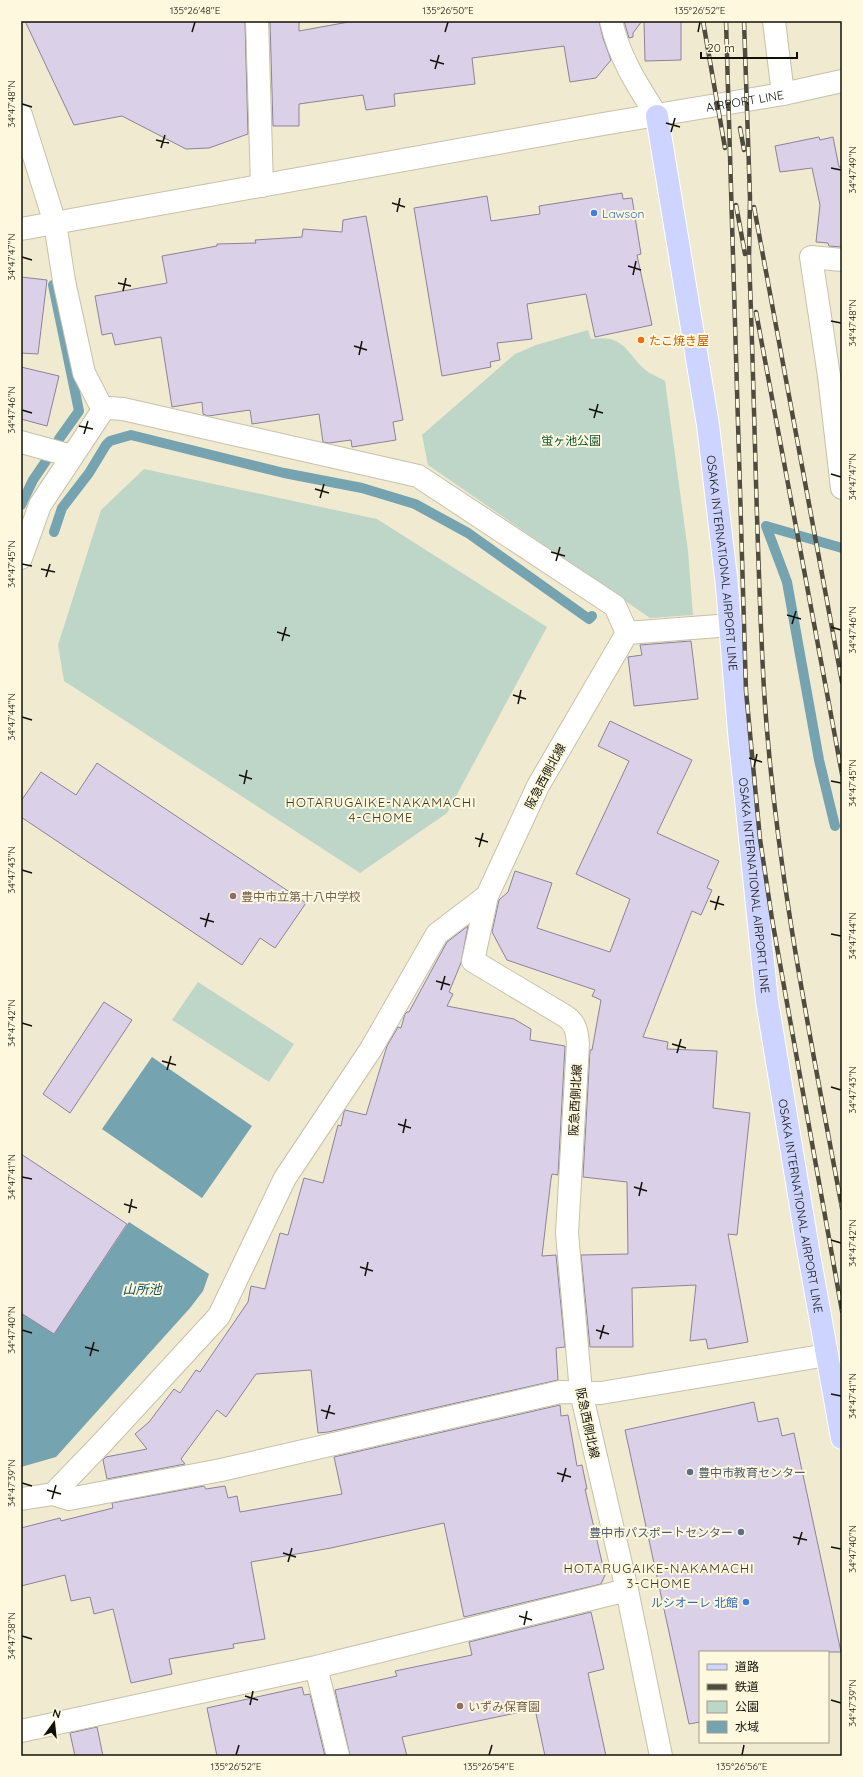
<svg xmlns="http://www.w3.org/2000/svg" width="863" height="1777" viewBox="0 0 863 1777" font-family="Quicksand,'Noto Sans JP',sans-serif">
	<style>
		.green { fill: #bed6c7 }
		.water { fill: #75a3b0 }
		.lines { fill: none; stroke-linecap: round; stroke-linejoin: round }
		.stream { stroke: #75a3b0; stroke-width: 10 }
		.building { fill: #dad0e7; stroke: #8c8398 }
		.minor-casing { stroke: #c6c1a8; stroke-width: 24 }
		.tertiary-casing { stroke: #c6c1a8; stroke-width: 24 }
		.primary-casing { stroke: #fff; stroke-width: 24 }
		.minor { stroke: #fff; stroke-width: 22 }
		.tertiary { stroke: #fff; stroke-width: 22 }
		.primary { stroke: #cdd4ff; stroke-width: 22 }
		.rail-casing { stroke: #4f4c3f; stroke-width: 4.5 }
		.rail { stroke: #fdf8de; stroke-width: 3; stroke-dasharray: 9; stroke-linecap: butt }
		.ticks { fill: none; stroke: #121108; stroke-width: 1.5 }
		.shop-dot { fill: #3f7fe0; stroke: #fdf8de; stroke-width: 1.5 }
		.food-dot { fill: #e8710a; stroke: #fdf8de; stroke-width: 1.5 }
		.education-dot { fill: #8d6e63; stroke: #fdf8de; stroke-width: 1.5 }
		.service-dot { fill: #5c6f8a; stroke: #fdf8de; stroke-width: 1.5 }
		.labels { text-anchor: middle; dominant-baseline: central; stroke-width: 4; stroke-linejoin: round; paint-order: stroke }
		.street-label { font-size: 12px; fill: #121108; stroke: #fdf8de }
		.shop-label { font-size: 12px; fill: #366cbe; stroke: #fdf8de; text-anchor: start }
		.food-label { font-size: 12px; fill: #c56008; stroke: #fdf8de; text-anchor: start }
		.park-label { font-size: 12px; fill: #135536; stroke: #fdf8de }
		.education-label { font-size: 12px; fill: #785e54; stroke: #fdf8de; text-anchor: start }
		.service-label { font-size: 12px; fill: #4e5e75; stroke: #fdf8de; text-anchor: start }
		.neighbourhood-label { font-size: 13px; letter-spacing: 1px; fill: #3b3722; stroke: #fdf8de }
		.water-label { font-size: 13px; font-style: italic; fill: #0e515f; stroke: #fdf8de }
		.neatline { fill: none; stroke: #121108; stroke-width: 1.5 }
		.ticks-label { font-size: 10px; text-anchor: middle; fill: #121108 }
	</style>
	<rect width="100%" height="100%" fill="#f0ead1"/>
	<path class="green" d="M588,330L591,339C627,334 626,355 648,372C653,375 660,378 665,381L688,551L693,615L650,618L428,465L422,435L515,354L536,345Z
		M144,469L377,519L547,627L447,813L360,873L64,681L58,645L101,510Z
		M198,982L294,1044L269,1082L172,1020Z"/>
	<path class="water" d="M152,1057L252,1126L202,1198L102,1129Z
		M129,1222L209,1274L203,1291L190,1308L56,1457L21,1467V1313L54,1334Z"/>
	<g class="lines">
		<path class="stream" d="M53,285L79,411L59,439
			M21,505L33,480L46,461
			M766,526L787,582L819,760L835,826
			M766,526L842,548
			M54,532L62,508L89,473L106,445L110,441L131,435L284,473L362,488L415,504L468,533L589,619L592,616"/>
	</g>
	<path class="building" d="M25,21H245L248,134L209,148L186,149L122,116L74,125Z
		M270,21H299V31L354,21H599L603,38L611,60L596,78L570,82L564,46L472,58L475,84L394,94L395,106L366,110L363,95L299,104V126H273Z
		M624,21H642L633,33V37L629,38Z
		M644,21H681V60L645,61Z
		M819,137L820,140L833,137L839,167H842V247L829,246L828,243L816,242L820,205L812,168L780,172L775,146Z
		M622,193L623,199L632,198L641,254L637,255L652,325L595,337L586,294L527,304L532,339L497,343L500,360L490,362L491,367L442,376L414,208L487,196L491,221L540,214L539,206Z
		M366,216L403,420L393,422L396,440L352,447L351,440L329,443L323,442L319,414L252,424L250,410L208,416L203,414L202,402L172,407L161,337L115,345L112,333L102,335L95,296L167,283L162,256L217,246V244L256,243L255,240L302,237L303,229L342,232L343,220Z
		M21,277L47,280L38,354L21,353Z
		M21,367L59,376L47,426L21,419Z
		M691,641L698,699L634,706L628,657L642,655L640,645Z
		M610,721L692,760L657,833L719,861L707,888L712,890L701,915L692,911L643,1037L668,1042L667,1049L717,1051L713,1108L750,1113L737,1235L728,1234L748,1342L708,1349L706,1339L690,1341L696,1285L632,1288L633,1347H590L581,1255L628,1254L627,1182L583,1177L590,1050H592L601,1000L592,996L595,990L507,960L492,932L499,900L508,892L515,871L552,883L537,928L610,952L630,899L576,874L629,761L598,746Z
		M97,763L306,903L275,948L260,938L242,965L21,817V801L41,772L76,795Z
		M468,926L461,963L449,992L453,994L447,1006L514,1019L531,1029L530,1040L565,1046L558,1175L552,1174L551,1179L542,1256L556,1255L565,1347L556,1348L558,1380L328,1432L318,1433L311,1370L256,1374L226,1417L217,1410L181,1459L185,1464L107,1479L103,1460L106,1457L147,1449L135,1434L149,1422L174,1389L180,1393L196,1370L200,1372L248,1302L251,1286L265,1289L280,1233L288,1235L304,1178L323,1183L338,1125L341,1126L344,1112L345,1110L366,1115L387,1046L398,1027L401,1028L405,1014L407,1012H409L447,942Z
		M104,1002L132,1020L70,1113L43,1094Z
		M21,1154L127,1224L54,1334L21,1313Z
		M754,1402L758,1422L778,1418L782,1436L794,1433L841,1652H700V1722L689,1724L625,1430Z
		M560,1405L561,1416L568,1415L577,1466L582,1465L587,1489H585L605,1575L601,1584L464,1617L444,1523L331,1548L251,1562L265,1639L233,1644L234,1648L169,1659L172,1674L131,1683L113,1609L94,1614L90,1597L71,1601L65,1575L21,1586V1528L60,1518L61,1521L113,1508L112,1503L204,1486L206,1489L225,1486L228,1498L237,1496L240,1512L342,1494L334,1457Z
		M591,1612L604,1669L588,1673L606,1756H545L535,1709L402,1737L407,1756H350L335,1690L397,1676L395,1671L472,1655L469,1642Z
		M302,1687L304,1695L310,1694L325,1756H217L207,1708Z
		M97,1727L103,1756H75L70,1733Z"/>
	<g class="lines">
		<g class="minor-casing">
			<path id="minor" d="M257,21L262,186
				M611,21C619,57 637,85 657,116
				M774,21L783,94
				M21,115L55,223L64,281L84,373L103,410L109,408L123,409L418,476L615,606L627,633
				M842,260L811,257L829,376L842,488
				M21,442L72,456
				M21,558L40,505L103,410
				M53,1494L69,1499L221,1470L560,1392L601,1393L827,1355
				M21,1499L53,1494L103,1442L219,1316L285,1178L371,1049L437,934L487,896
				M316,1667L338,1756
				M21,1731L316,1667L627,1590
				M661,1756L627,1590L581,1392L567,1233L578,1044C577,1032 576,1023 565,1016L473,961L487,896L538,786L627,633L731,625"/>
		</g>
		<g class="tertiary-casing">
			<g id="tertiary">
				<path id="s1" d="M21,229L603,124L783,94L842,81"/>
			</g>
		</g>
		<g class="primary-casing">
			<g id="primary">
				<path id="s2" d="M657,116L708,425L727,586L739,732L767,1001L808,1249L842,1438"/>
			</g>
		</g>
		<use href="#minor" class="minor"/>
		<use href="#tertiary" class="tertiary"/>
		<use href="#primary" class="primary"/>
		<g class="rail-casing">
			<path id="rail" d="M703,21L725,148
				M726,21L746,691L760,839L772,919L842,1311
				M744,21L750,198L749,258C755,402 756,547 764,690C775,865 810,1037 842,1208
				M740,128L744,150
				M736,205L745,254
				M754,207L842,682
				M756,312L842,774"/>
		</g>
		<use href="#rail" class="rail"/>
	</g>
	<path class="ticks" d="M192,32L195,22M445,32L448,22M698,32L700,22M430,60L444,64M435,69L439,55M22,104L32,107M666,123L680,127M671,132L675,118M156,140L169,143M161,148L165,135M831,168L841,170M392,203L405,207M397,212L400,198M22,257L32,260M628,266L641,270M633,275L636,261M118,283L131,286M123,291L126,278M831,321L841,323M354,346L367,350M359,355L362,341M589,409L603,413M22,410L32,413M594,418L598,404M79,426L93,429M84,434L88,421M831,474L841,477M315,489L329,493M320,498L324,484M551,552L565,556M556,561L560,547M22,564L32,566M41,569L55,572M46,577L50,564M787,615L801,619M792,624L796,611M831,627L841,630M277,632L290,636M282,641L286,627M513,695L526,699M518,704L521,690M22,717L32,720M749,758L762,762M754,767L757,754M239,775L252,779M831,781L841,783M244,784L247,770M475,838L488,842M479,847L483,833M22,870L32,873M710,901L724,905M715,910L719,896M200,918L214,922M205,927L209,913M831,934L841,936M436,981L450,985M441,990L445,976M22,1023L32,1026M672,1044L686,1048M677,1053L681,1039M162,1061L176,1065M167,1070L171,1056M831,1087L841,1090M398,1124L411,1128M403,1133L406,1119M22,1177L32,1179M634,1187L647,1191M639,1196L642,1182M124,1204L137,1208M129,1213L132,1199M831,1240L841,1243M360,1267L373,1271M365,1276L368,1262M22,1330L32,1333M596,1330L609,1334M600,1339L604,1325M85,1347L99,1351M90,1356L94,1342M831,1394L841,1396M321,1410L335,1414M326,1419L330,1405M557,1473L571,1477M562,1482L566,1468M22,1483L32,1486M47,1490L61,1494M52,1499L56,1485M793,1537L807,1540M798,1545L802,1532M831,1547L841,1549M283,1553L296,1557M288,1562L292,1548M519,1616L532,1620M524,1625L527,1611M22,1636L32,1639M245,1696L258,1700M831,1700L841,1703M250,1705L253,1691M236,1755L239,1745M489,1755L492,1745M742,1755L744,1745"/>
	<g class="shop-dot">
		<circle cx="594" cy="213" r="4"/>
		<circle cx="746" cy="1602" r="4"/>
	</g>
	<circle class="food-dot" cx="641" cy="340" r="4"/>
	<g class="education-dot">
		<circle cx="233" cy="896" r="4"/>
		<circle cx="460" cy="1706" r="4"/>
	</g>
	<g class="service-dot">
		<circle cx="690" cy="1472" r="4"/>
		<circle cx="741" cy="1532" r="4"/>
	</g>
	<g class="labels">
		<g class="street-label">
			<text stroke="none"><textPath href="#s1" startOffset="735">AIRPORT LINE</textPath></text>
			<text stroke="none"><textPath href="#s2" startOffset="452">OSAKA INTERNATIONAL AIRPORT LINE</textPath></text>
			<text transform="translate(545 776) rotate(-62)">阪急西側北線</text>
			<text stroke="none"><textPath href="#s2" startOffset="776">OSAKA INTERNATIONAL AIRPORT LINE</textPath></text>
			<text transform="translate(575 1100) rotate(-87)">阪急西側北線</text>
			<text stroke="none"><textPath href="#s2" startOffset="1100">OSAKA INTERNATIONAL AIRPORT LINE</textPath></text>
			<text transform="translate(588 1423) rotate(78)">阪急西側北線</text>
		</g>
		<g class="shop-label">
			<text x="602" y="213">Lawson</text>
			<text x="738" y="1602" text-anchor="end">ルシオーレ 北館</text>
		</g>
		<g class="food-label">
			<text x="649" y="340">たこ焼き屋</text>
		</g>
		<g class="park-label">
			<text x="571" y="440">蛍ヶ池公園</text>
		</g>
		<g class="education-label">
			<text x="241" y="896">豊中市立第十八中学校</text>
			<text x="468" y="1706">いずみ保育園</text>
		</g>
		<g class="service-label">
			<text x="698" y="1472">豊中市教育センター</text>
			<text x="733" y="1532" text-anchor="end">豊中市パスポートセンター</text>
		</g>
		<g class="neighbourhood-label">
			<text x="381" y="802">HOTARUGAIKE-NAKAMACHI<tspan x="381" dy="15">4-CHOME</tspan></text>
			<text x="659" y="1568">HOTARUGAIKE-NAKAMACHI<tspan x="659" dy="15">3-CHOME</tspan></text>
		</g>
		<g class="water-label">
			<text x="142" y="1289">山所池</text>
		</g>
	</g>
	<rect width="863" height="1777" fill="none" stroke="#fdf8de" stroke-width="44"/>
	<rect x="699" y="1651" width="130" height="92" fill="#fdf8de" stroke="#9f9c88"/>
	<rect x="707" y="1664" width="20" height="6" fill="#cdd4ff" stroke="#9f9c88"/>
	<text x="735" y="1671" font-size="12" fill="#121108">道路</text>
	<rect x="707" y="1684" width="20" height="6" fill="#4f4c3f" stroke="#9f9c88"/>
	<text x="735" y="1691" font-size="12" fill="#121108">鉄道</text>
	<rect x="707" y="1701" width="20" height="12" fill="#bed6c7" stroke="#9f9c88"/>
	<text x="735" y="1711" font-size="12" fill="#121108">公園</text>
	<rect x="707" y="1721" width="20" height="12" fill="#75a3b0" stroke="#9f9c88"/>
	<text x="735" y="1731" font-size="12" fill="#121108">水域</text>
	<g transform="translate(54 1723) rotate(15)" stroke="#fdf8de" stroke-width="3" paint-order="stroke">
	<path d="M0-3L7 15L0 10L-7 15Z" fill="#121108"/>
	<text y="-6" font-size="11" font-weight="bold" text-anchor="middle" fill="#121108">N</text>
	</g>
	<path d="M701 52v6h96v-6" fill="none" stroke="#121108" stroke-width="2"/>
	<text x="707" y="52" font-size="12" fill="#121108" stroke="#fdf8de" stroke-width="3" paint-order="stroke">20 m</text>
	<rect x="22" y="22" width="819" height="1733" class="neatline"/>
	<g class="ticks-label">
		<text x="195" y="14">135°26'48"E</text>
		<text x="448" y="14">135°26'50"E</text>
		<text x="700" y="14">135°26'52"E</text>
		<text transform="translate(11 104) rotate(-90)" y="4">34°47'48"N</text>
		<text transform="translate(852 170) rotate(-90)" y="4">34°47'49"N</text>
		<text transform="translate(11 257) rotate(-90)" y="4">34°47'47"N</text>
		<text transform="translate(852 323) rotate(-90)" y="4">34°47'48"N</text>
		<text transform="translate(11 410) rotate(-90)" y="4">34°47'46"N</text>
		<text transform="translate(852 477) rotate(-90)" y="4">34°47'47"N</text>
		<text transform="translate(11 564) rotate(-90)" y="4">34°47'45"N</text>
		<text transform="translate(852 630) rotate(-90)" y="4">34°47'46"N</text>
		<text transform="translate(11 717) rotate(-90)" y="4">34°47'44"N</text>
		<text transform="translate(852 783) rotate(-90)" y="4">34°47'45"N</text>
		<text transform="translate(11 870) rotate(-90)" y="4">34°47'43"N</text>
		<text transform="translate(852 936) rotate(-90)" y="4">34°47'44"N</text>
		<text transform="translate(11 1023) rotate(-90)" y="4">34°47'42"N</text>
		<text transform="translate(852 1090) rotate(-90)" y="4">34°47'43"N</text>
		<text transform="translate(11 1177) rotate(-90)" y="4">34°47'41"N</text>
		<text transform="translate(852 1243) rotate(-90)" y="4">34°47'42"N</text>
		<text transform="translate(11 1330) rotate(-90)" y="4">34°47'40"N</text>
		<text transform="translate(852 1396) rotate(-90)" y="4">34°47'41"N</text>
		<text transform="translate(11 1483) rotate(-90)" y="4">34°47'39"N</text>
		<text transform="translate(852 1549) rotate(-90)" y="4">34°47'40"N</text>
		<text transform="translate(11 1636) rotate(-90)" y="4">34°47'38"N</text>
		<text transform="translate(852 1703) rotate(-90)" y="4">34°47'39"N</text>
		<text x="236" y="1770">135°26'52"E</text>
		<text x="489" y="1770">135°26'54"E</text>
		<text x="742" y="1770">135°26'56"E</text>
	</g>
</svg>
